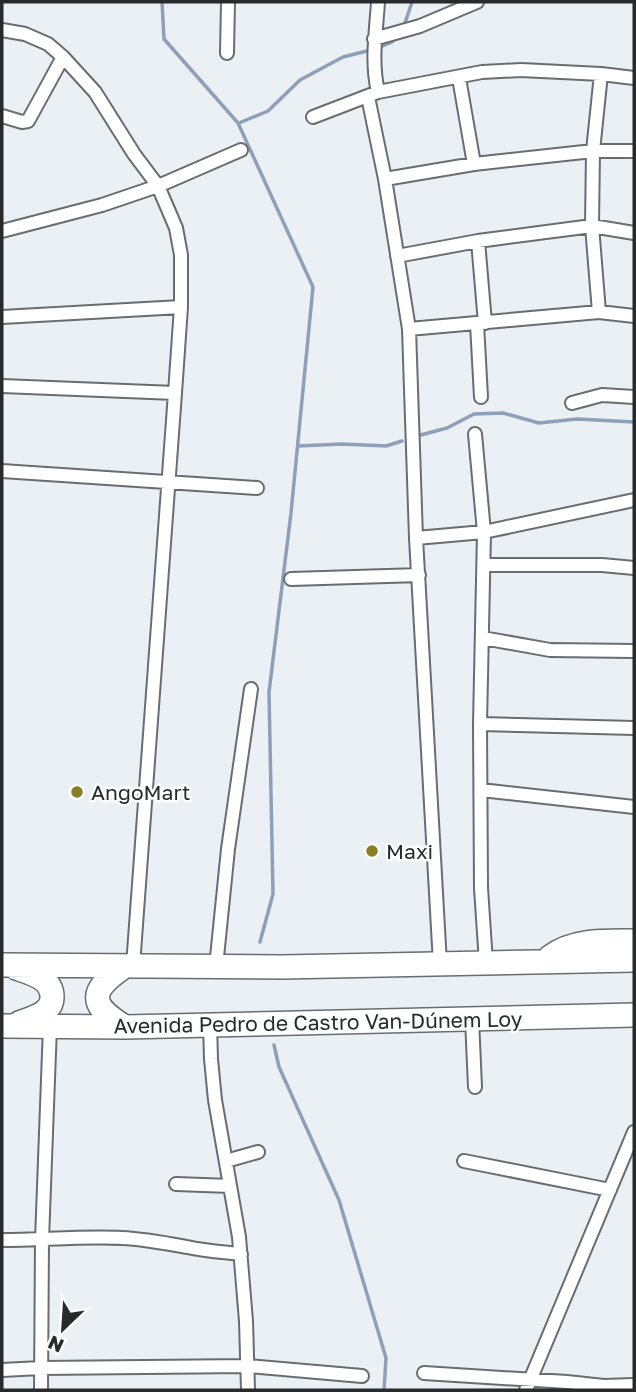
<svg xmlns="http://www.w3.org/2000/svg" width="636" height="1392" viewBox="0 0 636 1392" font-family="'Golos Text',sans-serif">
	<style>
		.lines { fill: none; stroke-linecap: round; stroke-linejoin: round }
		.stream { stroke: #8e9fba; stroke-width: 3.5 }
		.street-casing { stroke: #696d71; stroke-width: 16 }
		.highway-casing { stroke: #696d71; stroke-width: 26 }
		.street { stroke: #fff; stroke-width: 12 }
		.highway { stroke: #fff; stroke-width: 23 }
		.poi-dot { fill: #877e25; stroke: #fbfdff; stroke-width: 2.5 }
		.labels { text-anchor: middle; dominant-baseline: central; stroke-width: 5; stroke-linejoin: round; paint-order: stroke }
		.poi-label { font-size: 21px; fill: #282a2b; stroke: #fbfdff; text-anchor: start }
		.street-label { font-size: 21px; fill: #282a2b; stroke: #fbfdff }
	</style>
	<rect width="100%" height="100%" fill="#ebf0f4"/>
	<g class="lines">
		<path class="stream" d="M162,2L164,39L238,123L313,287L291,513L269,692L273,894L260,942
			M404,26L412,2
			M378,48L392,42L395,38
			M239,123L268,111L300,80L343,57L371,50
			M417,436L447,428L474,414L503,413L539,423L577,419L634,422
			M298,446L342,444L386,446L402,441
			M274,1045L279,1067L339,1200L386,1358L384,1390"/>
		<g class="street-casing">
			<path id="street" d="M378,2C376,33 371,61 378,92
				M2,30L25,34L48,44L63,57L95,92L134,154L158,186L176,228L181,255V307L175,393L133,966
				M374,39L420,26L477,2
				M227,53L228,2
				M459,78L474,164
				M368,97L385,179L409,329L416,538L440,964
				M2,116L22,122L28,121L63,57
				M313,117L378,92L482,72L521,70L601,74L634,78
				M385,179L474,164L593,151H634
				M2,231L102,205L158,186L241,150
				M478,241L485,323
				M397,256L478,241L592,226L634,233
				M599,312L592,226L593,151L601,74
				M2,317L181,307
				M477,324L481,397
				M409,329L599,312L634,316
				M2,386L175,393
				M572,403L602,395L634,397
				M475,434L484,532L480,724L481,888L486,963
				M2,471L257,488
				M416,538L484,532L634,500
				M484,565H602L634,568
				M291,579L419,575
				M483,638L550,650L634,651
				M480,724L634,728
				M481,790L634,807
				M216,967L228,849L251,689
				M472,1019L475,1087
				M210,1024L211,1059L215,1100L239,1237L246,1321L248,1390
				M226,1161L258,1152
				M464,1161L610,1190
				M176,1184L230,1186
				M2,1240C42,1240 82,1236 122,1238C144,1239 165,1243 187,1247C205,1251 223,1252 241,1254
				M2,1370L41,1368L248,1366L362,1376
				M424,1373L567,1382L604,1386L634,1385
				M41,1390L42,1240L50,1026
				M526,1390L634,1132"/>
		</g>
		<g class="highway-casing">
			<path id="highway" d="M550,957C573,939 606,941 634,941
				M2,965L282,967L634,960
				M125,966C90,990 87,1004 125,1027
				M16,968C30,973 53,978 52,998C52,1004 49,1008 44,1012C37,1017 27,1020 19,1023
				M2,1026L125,1027L634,1015"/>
		</g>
		<use href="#street" class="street"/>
		<use href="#highway" class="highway"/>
	</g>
	<g class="poi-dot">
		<circle cx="77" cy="792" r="7"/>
		<circle cx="372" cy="851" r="7"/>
	</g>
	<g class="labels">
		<g class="poi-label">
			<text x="91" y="792">AngoMart</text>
			<text x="386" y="851">Maxi</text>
		</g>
		<g class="street-label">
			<text transform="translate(318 1022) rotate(-1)">Avenida Pedro de Castro Van-Dúnem Loy</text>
		</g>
	</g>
	<rect width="636" height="1392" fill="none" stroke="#282a2b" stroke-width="7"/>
	<g transform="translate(63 1329) rotate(205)" stroke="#fbfdff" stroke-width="5" paint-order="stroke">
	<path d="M0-5L12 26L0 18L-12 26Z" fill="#282a2b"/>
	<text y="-10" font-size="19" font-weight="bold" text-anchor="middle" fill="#282a2b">N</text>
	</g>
</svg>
